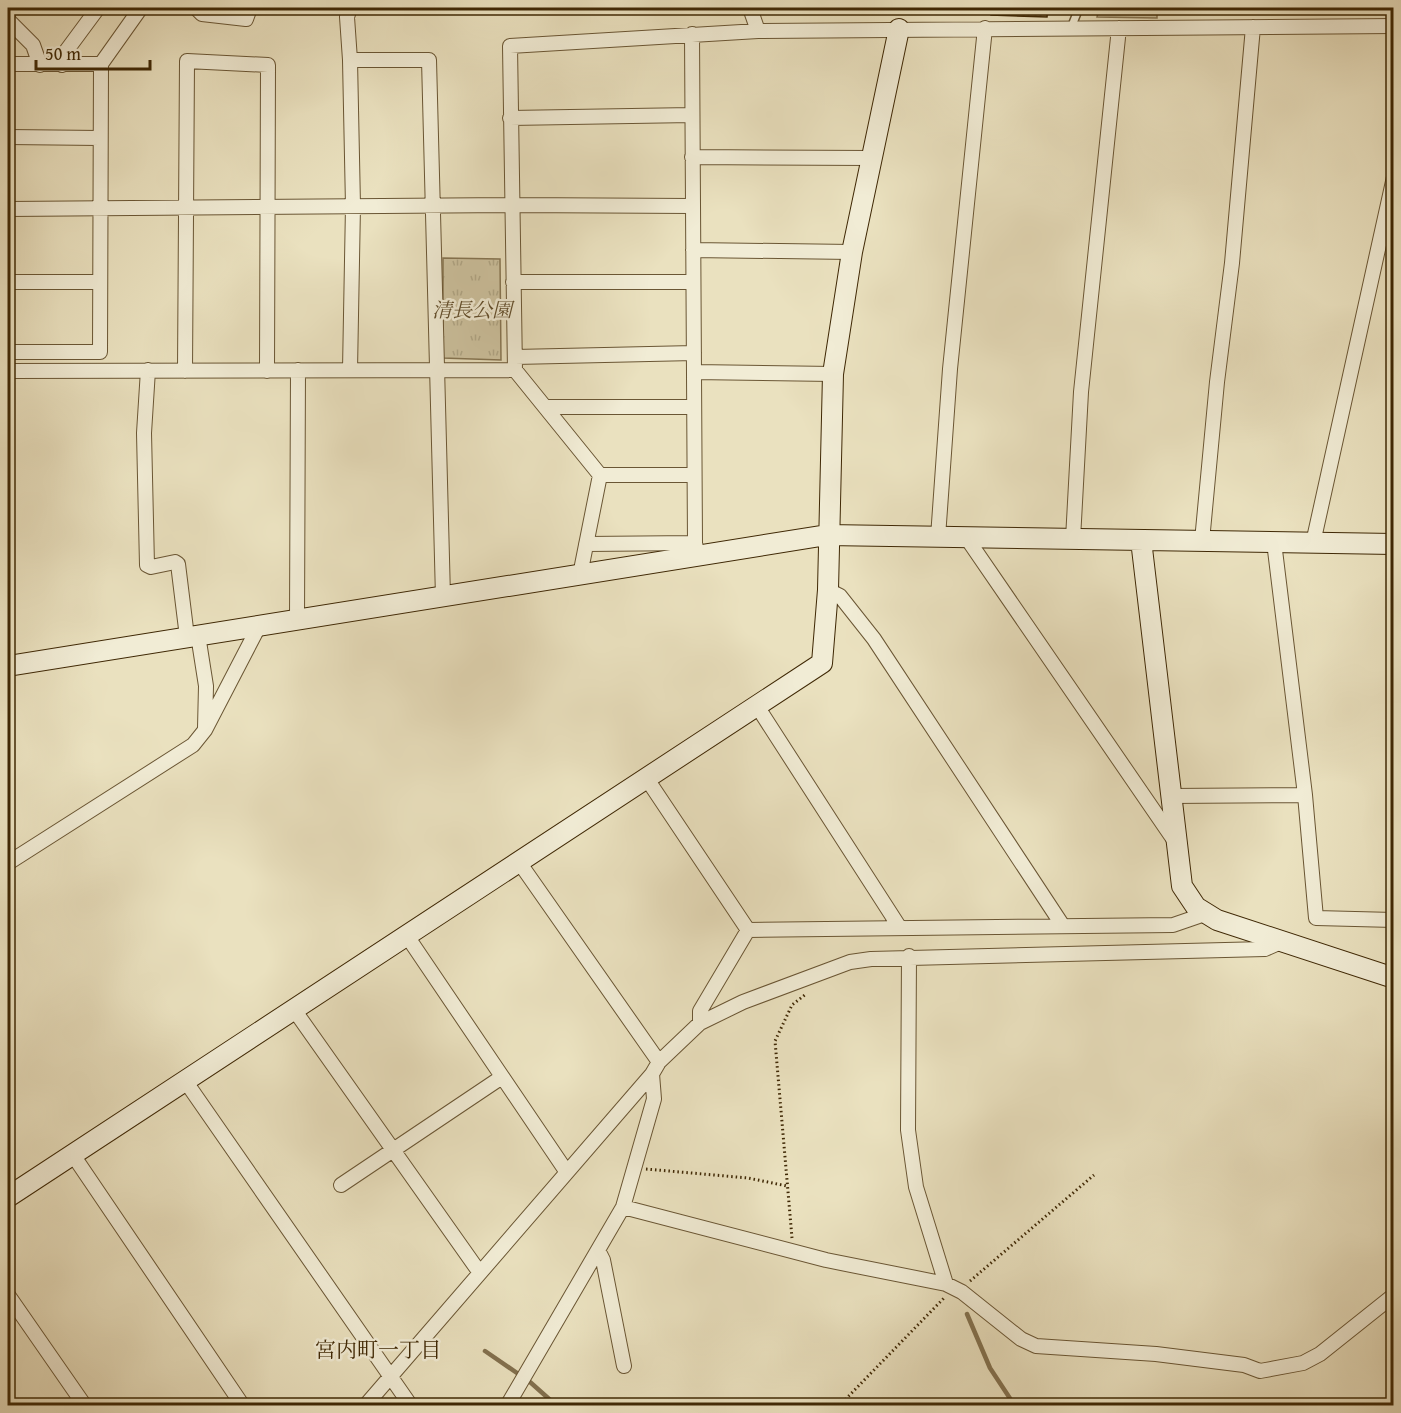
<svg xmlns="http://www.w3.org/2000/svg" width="1401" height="1413" viewBox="0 0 1401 1413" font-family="'Gentium Book Plus','Noto Serif JP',serif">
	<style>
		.grass { fill: url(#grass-tufts); stroke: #867552; stroke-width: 1.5 }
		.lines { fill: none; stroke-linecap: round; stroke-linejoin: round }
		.stream { stroke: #83714f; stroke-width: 4.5 }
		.building { fill: url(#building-cross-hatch); stroke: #3f2805; stroke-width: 1.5 }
		.lane-casing { stroke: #6a5634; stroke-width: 10 }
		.street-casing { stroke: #6a5634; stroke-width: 16 }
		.secondary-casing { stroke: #3f2805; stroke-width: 22 }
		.path { stroke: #3f2805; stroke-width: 3; stroke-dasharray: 1.5 3; stroke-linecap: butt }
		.lane { stroke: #f1ecd5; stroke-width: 7 }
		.street { stroke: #f1ecd5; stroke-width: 14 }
		.secondary { stroke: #f1ecd5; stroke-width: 20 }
		.labels { text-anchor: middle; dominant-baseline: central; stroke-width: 5; stroke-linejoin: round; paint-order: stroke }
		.park-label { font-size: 20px; font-style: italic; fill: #624e2c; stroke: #f1ecd5 }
		.neighbourhood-label { font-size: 21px; fill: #3f2805; stroke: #f1ecd5 }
	</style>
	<defs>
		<pattern id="grass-tufts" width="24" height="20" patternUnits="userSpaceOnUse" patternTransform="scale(1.5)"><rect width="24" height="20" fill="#cdc29f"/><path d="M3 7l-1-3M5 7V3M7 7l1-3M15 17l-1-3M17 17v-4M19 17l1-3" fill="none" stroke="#b1a787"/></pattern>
		<pattern id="building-cross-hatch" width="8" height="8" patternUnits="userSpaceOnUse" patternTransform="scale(1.5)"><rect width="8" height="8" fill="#988866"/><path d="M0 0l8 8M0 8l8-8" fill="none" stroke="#7d6f52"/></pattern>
	</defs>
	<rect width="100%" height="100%" fill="#eae1bf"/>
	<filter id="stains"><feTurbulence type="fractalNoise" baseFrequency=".00333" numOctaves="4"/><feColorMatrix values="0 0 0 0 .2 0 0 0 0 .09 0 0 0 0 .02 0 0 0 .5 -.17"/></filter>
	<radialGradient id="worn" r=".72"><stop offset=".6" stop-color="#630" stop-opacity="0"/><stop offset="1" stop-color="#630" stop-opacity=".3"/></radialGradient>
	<path class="grass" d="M1099,8H1157V18L1097,17Z
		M443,258L500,259L501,360L443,358Z"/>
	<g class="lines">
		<path class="stream" d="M967,1314L990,1368L1015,1406
			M485,1351L530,1382L557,1406"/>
	</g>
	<path class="building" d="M991,8H1048L1047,17L991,15Z"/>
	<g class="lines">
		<g class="lane-casing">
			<path id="lane" d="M1352,8H1394
				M1071,28L1079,8"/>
		</g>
		<g class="street-casing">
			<path id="street" d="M196,8L202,14L246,19L250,8
				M350,8L347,17L350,60
				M750,8L758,31
				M8,20L33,45L40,65
				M692,34L695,543L698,556
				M8,64H101
				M62,65L61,58L98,8
				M510,118L692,115
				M8,137L100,138
				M692,157L871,158
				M8,209L511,205L692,206
				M693,250L852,252
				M8,282H99
				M513,282H693
				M8,352H100L101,64L140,9L138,8
				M515,357L694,353
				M148,370L144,433L147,565L151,567L175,562L178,564L187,637
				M350,370L353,206L350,60H429L443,597
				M8,371L515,370
				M185,371L187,61L268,65L267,371
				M694,372L833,374
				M545,407H694
				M600,475H694
				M938,537L950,369L985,28
				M966,537L1174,840
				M1073,539L1081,392L1119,28
				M1202,541L1217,382L1232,263L1253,27
				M1274,542L1305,795L1316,918L1394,920
				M1313,543L1394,177
				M586,544L695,543
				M580,575L600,475L515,370L510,46L758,31L1394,26
				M828,590L840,596L874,639L1063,926
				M297,620L298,370
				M198,635L206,686L205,728
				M757,706L900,928
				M647,779L748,930L700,1011V1023
				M1171,796L1305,795
				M519,862L659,1062
				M8,863L193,745L205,730L259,626
				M748,930L1173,925L1205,914
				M407,936L566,1171
				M909,956L908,1130L916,1187L946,1284
				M295,1011L480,1273
				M186,1082L411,1406
				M73,1155L243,1406
				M341,1185L502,1077
				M623,1207L826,1260L946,1284L962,1292L1021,1339L1036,1346L1156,1354L1244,1365L1260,1371L1303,1363L1320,1354L1394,1295
				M598,1250L603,1260L624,1366
				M8,1295L85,1406
				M365,1406L652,1074L659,1062L700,1023L743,1002L850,962L871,959L1265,949L1281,942
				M507,1406L623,1207L654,1099L652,1074"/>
		</g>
		<g class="secondary-casing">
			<path id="secondary" d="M1141,540L1182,886L1196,907L1217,920L1394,978
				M8,666L827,535L1394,544
				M8,1197L822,663L828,590L833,374L852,252L899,29"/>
		</g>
		<path class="path" d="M646,1169L748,1178L787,1186
			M792,1238L775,1041L792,1005L806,994
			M970,1281L1094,1175
			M839,1406L945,1297"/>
		<use href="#lane" class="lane"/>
		<use href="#street" class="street"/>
		<use href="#secondary" class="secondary"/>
	</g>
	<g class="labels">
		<g class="park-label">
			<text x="472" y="309">清長公園</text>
		</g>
		<g class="neighbourhood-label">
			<text x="378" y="1349">宮内町一丁目</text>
		</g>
	</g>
	<rect width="1401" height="1413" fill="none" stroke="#eae1bf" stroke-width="30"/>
	<rect x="9" y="9" width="1383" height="1395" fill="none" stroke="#3f2805" stroke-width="3"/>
	<rect x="15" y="15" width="1371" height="1383" fill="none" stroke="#3f2805" stroke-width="1.5"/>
	<path d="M36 60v9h114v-9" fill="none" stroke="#3f2805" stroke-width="3"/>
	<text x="45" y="60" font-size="18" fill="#3f2805" stroke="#f1ecd5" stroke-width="4.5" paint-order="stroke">50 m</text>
	<rect width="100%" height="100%" filter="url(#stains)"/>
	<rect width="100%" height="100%" fill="url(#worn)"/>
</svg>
